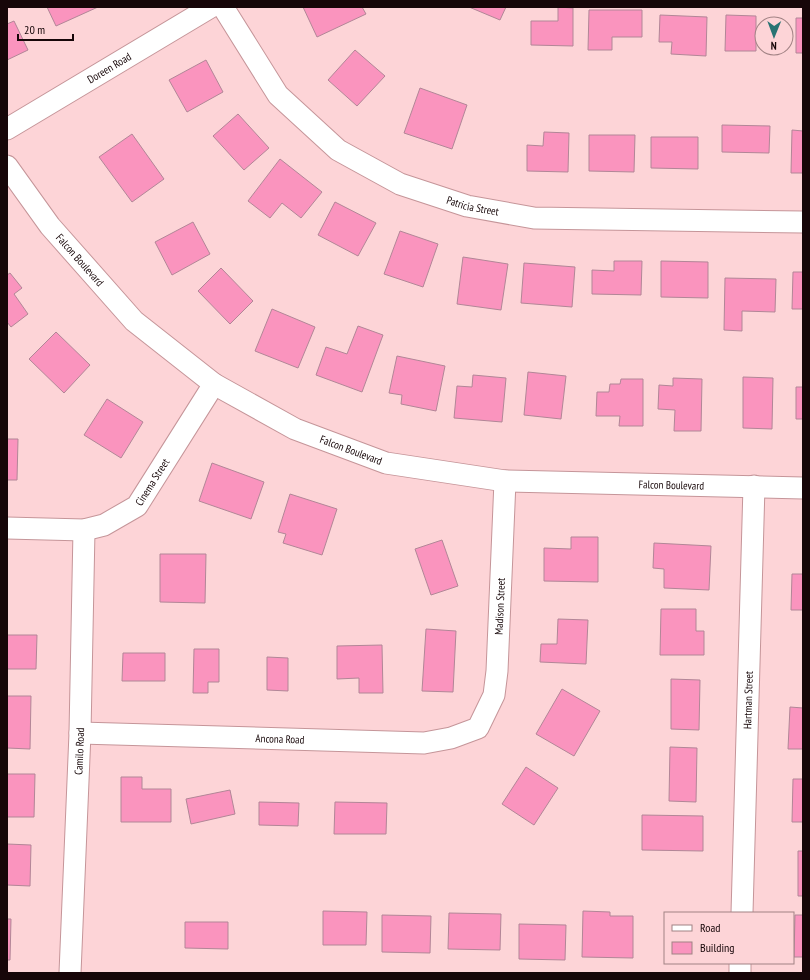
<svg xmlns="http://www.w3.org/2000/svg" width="810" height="980" viewBox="0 0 810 980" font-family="'PT Sans Narrow',sans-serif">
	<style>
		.building { fill: #fa94be; stroke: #b28697 }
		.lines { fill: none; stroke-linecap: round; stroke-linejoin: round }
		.street-casing { stroke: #c59599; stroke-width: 23 }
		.street { stroke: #fff; stroke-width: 21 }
		.labels { text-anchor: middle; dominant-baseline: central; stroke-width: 4; stroke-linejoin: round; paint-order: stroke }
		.street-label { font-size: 11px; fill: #160608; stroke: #fdd4d7 }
	</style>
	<rect width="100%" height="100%" fill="#fdd4d7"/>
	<path class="building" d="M47,7H98L56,26Z
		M303,7H362L366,14L317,37Z
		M469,7H506L500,20Z
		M558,7L573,8V46L531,45V21H558Z
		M589,10H642V37H612V50H588Z
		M660,15L707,17L706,56L671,54L672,42H659Z
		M726,15L756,16V51H725Z
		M796,18H803V53H796Z
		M14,21L28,50L7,60V24Z
		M355,50L385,76L357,106L328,80Z
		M206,60L223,92L187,112L169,80Z
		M420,88L467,105L452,149L404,133Z
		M238,114L269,148L244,170L213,136Z
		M722,125L770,126L769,153L722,152Z
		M792,130L803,131V173H791Z
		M544,132L569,133L568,172L527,171V145L543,146Z
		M132,134L164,179L132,202L99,157Z
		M589,135H635L634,172L589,171Z
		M651,137H698V169L651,168Z
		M280,159L322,192L301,218L282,203L270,218L248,201Z
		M335,202L376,223L358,256L318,235Z
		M193,222L210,254L172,275L155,242Z
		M400,231L438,244L423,287L384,274Z
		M463,257L508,264L501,310L457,304Z
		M614,261H642L641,295L592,294V270L614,271Z
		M661,261L708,262V298L661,297Z
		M524,263L575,267L572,307L521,303Z
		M221,268L253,301L230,324L198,291Z
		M793,272H803V309H792Z
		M10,273L22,288L14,294L28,314L11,327L7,322V275Z
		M725,278L776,279L775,312L742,311V331L724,330Z
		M272,309L315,327L298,368L255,351Z
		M358,326L383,335L362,392L316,375L326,347L347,354Z
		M56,332L90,365L64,393L29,359Z
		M397,356L445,366L436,411L401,404L402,395L389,393Z
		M528,372L566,376L561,419L524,415Z
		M473,375L506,378L502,422L454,418L457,386L472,387Z
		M743,377L773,378L772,429L743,428Z
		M673,378L702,379L701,431H674L675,410L658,409L659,385L673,386Z
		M621,379H643V426H619L620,416H596L597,392H609L610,384H620Z
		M796,387H803V419H796Z
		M107,399L143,422L121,458L84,435Z
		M7,439H18L17,480H7Z
		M212,463L264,482L251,519L199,501Z
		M290,494L337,509L322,555L283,543L286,534L278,532Z
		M571,537H598V582L544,581V548L571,549Z
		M442,540L458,586L431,595L415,549Z
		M654,543L711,546L709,590L664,588V569L653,568Z
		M160,554H206L205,603L160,602Z
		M792,574H803V610H791Z
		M661,609H696V631H704V655H660Z
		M558,619L588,620L586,664L540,662L541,644H557Z
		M426,629L456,631L453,692L422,691Z
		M7,635H37L36,669H7Z
		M382,645L383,693H359V678L337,679V646Z
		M194,649H219V682H208V693H193Z
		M123,653H165V681H122Z
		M267,657L288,658V691L267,690Z
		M671,679L700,680L699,730L671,729Z
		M562,689L600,711L574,756L536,734Z
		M7,696H31L30,749L7,748Z
		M790,707L803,708V749H788Z
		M670,747L697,748L696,802L669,801Z
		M526,767L558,788L534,825L502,804Z
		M7,774H35L34,817H7Z
		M121,777H142V789H171V822H121Z
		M793,779H803V822H792Z
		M230,790L235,814L191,824L186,799Z
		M259,802L299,803L298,826L259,825Z
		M335,802L387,803L386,834H334Z
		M642,815L703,816V851L642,850Z
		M7,844L31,845L30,886L7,885Z
		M798,851H803V896H798Z
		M323,911L367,912L366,945H323Z
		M583,911L610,912V916H633V958L582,957Z
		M449,913L501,914L500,950L448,949Z
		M382,915L431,916L430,953L382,952Z
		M795,915H803V957H794Z
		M7,919H11L10,960H7Z
		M185,922H228V949L185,948Z
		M519,924L566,925L565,960L519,959Z"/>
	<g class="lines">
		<g class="street-casing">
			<g id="street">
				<path id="s1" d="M223,7L278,95L338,150L400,184L467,206L534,218L803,222"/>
				<path id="s2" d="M7,129L211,7"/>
				<path id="s3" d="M7,166L50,226L134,321L214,384L295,429L386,463L505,481L803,488"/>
				<path id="s4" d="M7,528L84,530L104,525L137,506L214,384"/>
				<path id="s5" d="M80,733L424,743L451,738L478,728L494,695L497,671L505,481"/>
				<path id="s6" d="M742,913L754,486"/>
				<path id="s7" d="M70,973L80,733L84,530"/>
				<path d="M740,973V963"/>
			</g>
		</g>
		<use href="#street" class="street"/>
	</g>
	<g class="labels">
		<g class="street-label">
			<text stroke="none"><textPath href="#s2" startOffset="119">Doreen Road</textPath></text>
			<text stroke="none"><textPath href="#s1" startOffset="332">Patricia Street</textPath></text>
			<text stroke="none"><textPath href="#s3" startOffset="119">Falcon Boulevard</textPath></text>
			<text stroke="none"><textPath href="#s3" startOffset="455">Falcon Boulevard</textPath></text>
			<text stroke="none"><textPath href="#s4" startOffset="164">Cinema Street</textPath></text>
			<text stroke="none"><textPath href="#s3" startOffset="779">Falcon Boulevard</textPath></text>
			<text stroke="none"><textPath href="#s5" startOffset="526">Madison Street</textPath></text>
			<text stroke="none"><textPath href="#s6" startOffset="213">Hartman Street</textPath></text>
			<text stroke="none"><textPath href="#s5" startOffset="200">Ancona Road</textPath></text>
			<text stroke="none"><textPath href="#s7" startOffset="222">Camilo Road</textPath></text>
		</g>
	</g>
	<rect width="810" height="980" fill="none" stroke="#160608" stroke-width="16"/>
	<rect x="664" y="912" width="130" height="52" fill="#fdd4d7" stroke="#a18284"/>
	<rect x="672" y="925" width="20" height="6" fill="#ffffff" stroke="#a18284"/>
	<text x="700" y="932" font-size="12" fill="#160608">Road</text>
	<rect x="672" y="942" width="20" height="12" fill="#fa94be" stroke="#a18284"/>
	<text x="700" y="952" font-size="12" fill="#160608">Building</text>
	<g transform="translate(774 36) rotate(181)"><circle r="19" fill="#fdd4d7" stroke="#a18284"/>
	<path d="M0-3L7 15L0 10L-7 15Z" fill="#297373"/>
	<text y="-6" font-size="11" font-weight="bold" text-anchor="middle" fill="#160608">N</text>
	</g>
	<path d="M18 34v6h55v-6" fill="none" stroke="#160608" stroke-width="2"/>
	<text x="24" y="34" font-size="12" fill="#160608" stroke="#fdd4d7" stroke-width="3" paint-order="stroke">20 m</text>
</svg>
